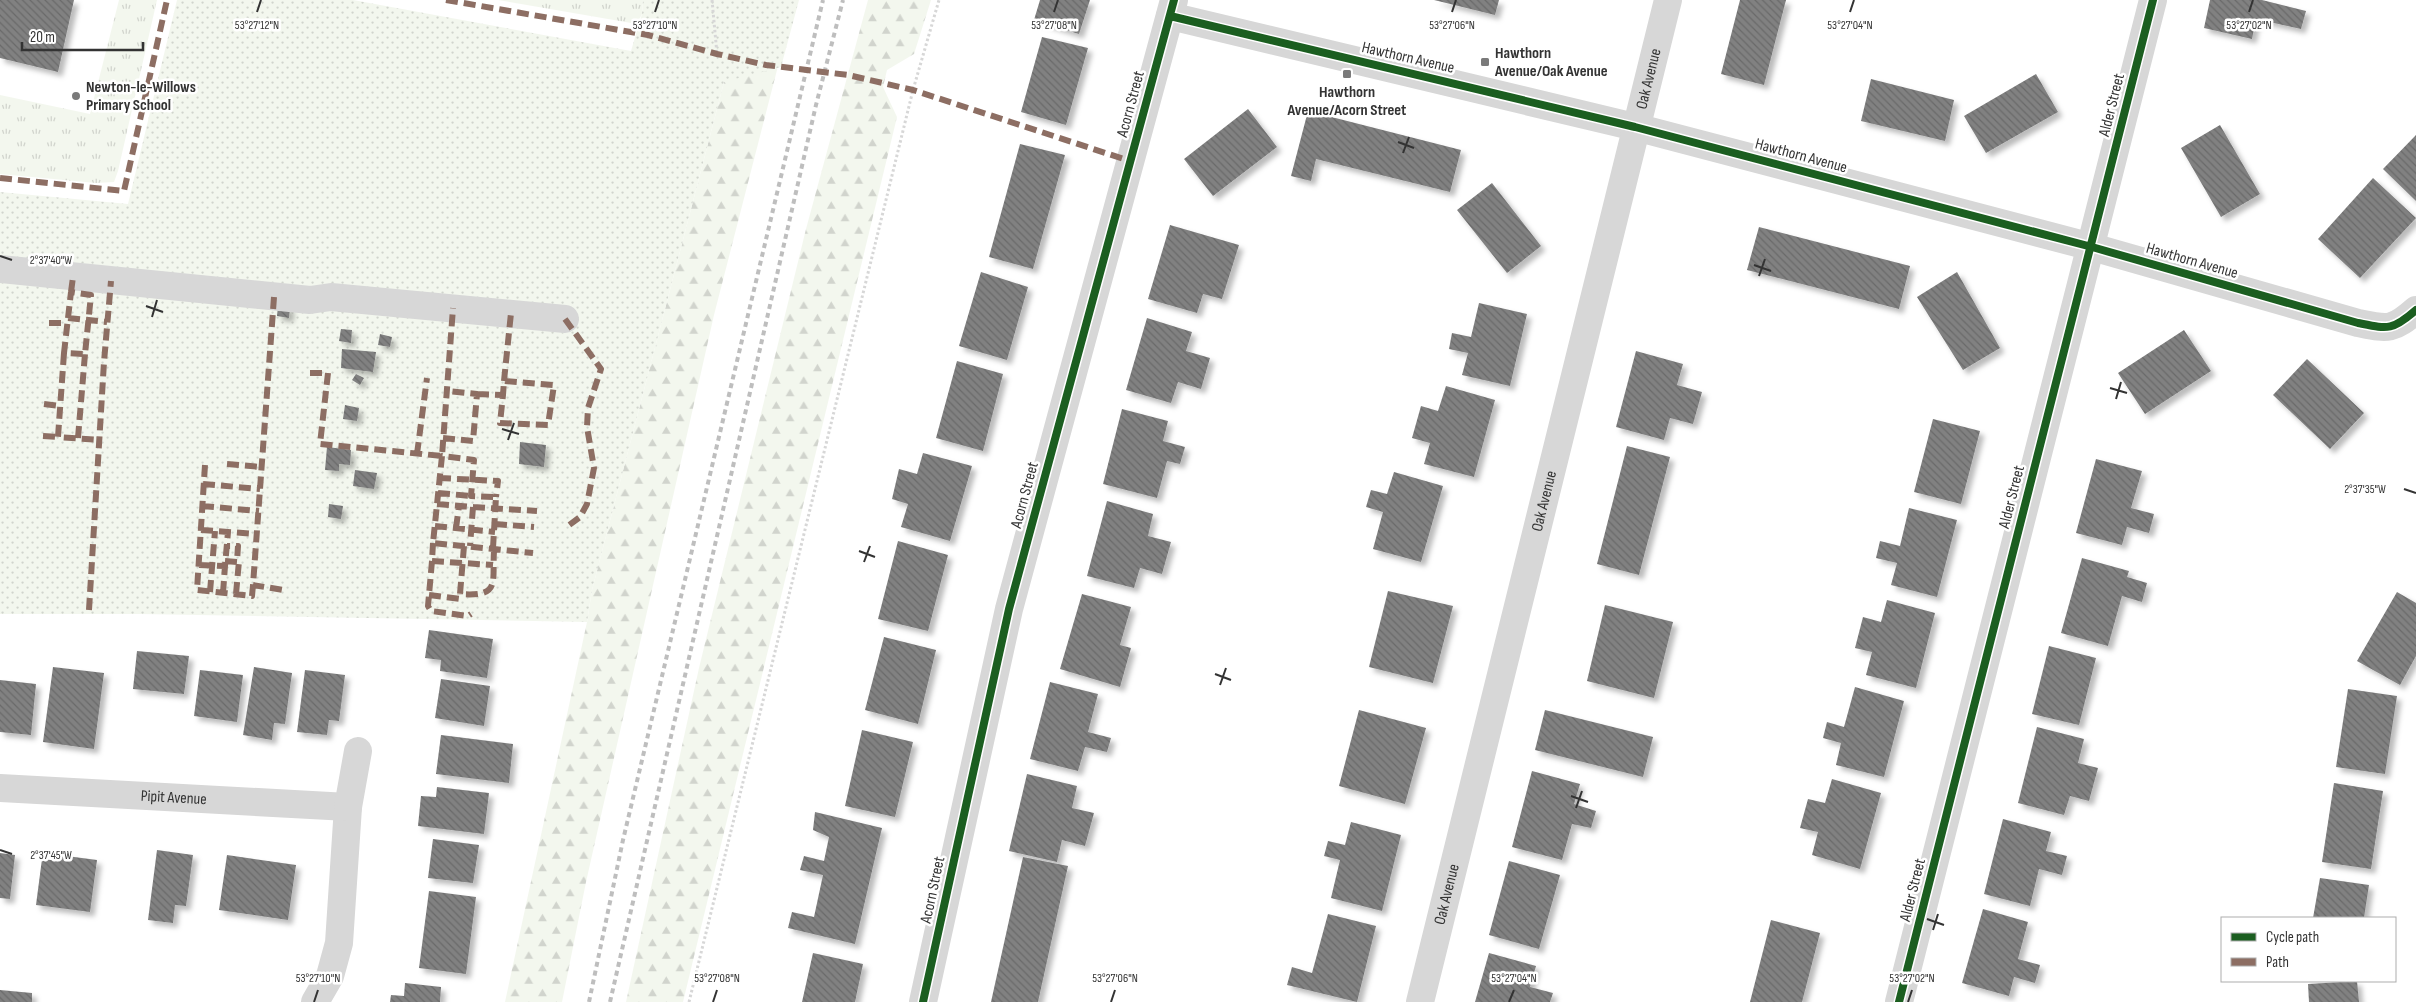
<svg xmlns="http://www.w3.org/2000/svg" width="2416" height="1002" viewBox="0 0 2416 1002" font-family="'Sofia Sans Condensed',sans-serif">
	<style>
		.grass { fill: url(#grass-tufts) }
		.forest { fill: url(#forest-firs) }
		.park { fill: url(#park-dots) }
		.building { fill: url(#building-back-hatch); filter: url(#shadow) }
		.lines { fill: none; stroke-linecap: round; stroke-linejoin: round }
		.path { stroke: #d7d7d7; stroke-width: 3; stroke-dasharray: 2.5 2.5; stroke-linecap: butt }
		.minor { stroke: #d7d7d7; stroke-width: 28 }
		.rail { stroke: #bebebe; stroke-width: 4; stroke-dasharray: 5 4; stroke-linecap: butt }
		.quiet { stroke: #8d6e63; stroke-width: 6; stroke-dasharray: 12 6; stroke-linecap: butt }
		.cycleway-casing { stroke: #fff; stroke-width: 11 }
		.cycleway { stroke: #1b5e20; stroke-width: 8 }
		.ticks { fill: none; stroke: #333; stroke-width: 2 }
		.poi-dot { fill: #7a7a7a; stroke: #fff; stroke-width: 2 }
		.labels { text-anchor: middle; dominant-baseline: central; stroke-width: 5; stroke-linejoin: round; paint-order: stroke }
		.poi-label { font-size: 16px; font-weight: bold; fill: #333; stroke: #fff; text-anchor: start }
		.street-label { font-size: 16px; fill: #333; stroke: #fff }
		.ticks-label { font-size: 12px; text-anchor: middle; fill: #333; stroke: #fff; stroke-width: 5; stroke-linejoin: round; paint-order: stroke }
	</style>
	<defs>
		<pattern id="grass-tufts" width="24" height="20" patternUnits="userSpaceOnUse" patternTransform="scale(1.25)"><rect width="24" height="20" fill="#f3f7ee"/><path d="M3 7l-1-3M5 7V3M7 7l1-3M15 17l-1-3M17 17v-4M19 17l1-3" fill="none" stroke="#d1d4cd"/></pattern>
		<pattern id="forest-firs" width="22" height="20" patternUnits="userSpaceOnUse" patternTransform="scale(1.25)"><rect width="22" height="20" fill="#f3f7ee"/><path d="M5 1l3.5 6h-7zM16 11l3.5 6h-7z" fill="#d1d4cd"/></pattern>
		<pattern id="park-dots" width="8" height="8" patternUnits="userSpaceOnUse" patternTransform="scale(1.25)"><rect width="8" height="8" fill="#f3f7ee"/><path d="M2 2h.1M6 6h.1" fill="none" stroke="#d1d4cd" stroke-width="1.8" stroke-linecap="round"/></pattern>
		<pattern id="building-back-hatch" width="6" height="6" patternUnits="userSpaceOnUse" patternTransform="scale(1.25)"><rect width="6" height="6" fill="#818181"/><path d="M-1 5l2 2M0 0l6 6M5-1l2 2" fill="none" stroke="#6a6a6a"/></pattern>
		<filter id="shadow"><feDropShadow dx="4.5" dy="4.5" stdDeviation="2.5" flood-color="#0004"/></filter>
	</defs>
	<rect width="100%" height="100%" fill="#fff"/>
	<path class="grass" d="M119,0H157L118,171L114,182L96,183L0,174V95L90,114Z
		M498,0H643L642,14L637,24Z"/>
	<path class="forest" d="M795,0L714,315L586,882L562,1002H505L587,622L592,590L724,82Z
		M868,0H931L914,54L887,70L883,87L897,117L683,1002H626L699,668L806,229Z"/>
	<path class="park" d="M177,0H353L631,51L642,14L643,0H799L781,67L724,82L592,590L587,622L140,614H0V192L128,204Z"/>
	<path class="building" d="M0,0H74L58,72L0,58Z
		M1040,0H1090L1079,34L1034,20Z
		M1434,0H1499L1495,15Z
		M1740,0H1786L1764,85L1721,74Z
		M2210,0H2262L2306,11L2301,29L2256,19L2252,39L2204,28Z
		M1042,37L1088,48L1066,125L1021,112Z
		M2036,74L2058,112L1986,153L1964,116Z
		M1871,79L1954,100L1945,141L1861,121Z
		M1248,109L1277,147L1213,196L1184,159Z
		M1308,111L1461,150L1450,192L1316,159L1311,181L1291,176Z
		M2220,125L2260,194L2221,217L2181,148Z
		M2416,135V201L2383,169Z
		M1020,144L1065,155L1033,269L989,257Z
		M2373,178L2416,218L2360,278L2318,239Z
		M1492,183L1541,246L1507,273L1457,210Z
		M1170,225L1239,245L1222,299L1203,294L1197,313L1148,299Z
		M1759,227L1910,266L1899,309L1747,270Z
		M981,272L1028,287L1007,360L959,346Z
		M1957,272L2000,348L1963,370L1917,297Z
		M1479,303L1527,314L1510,386L1462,375L1468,353L1449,349L1452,333L1471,337Z
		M278,306L290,307L289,318L277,316Z
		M1147,318L1192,332L1186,351L1210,358L1201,389L1178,382L1171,403L1126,390Z
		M341,329L352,330L351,343L339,341Z
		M2184,330L2211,371L2145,414L2118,373Z
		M380,334L392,337L390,347L378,345Z
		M342,349L376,352L373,372L341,368Z
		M1636,351L1683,364L1677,385L1702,392L1693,424L1670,418L1664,440L1616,427Z
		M2307,359L2364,413L2330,449L2273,395Z
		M957,361L1003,374L983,451L936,438Z
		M356,374L364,378L360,385L352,380Z
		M1446,386L1495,400L1474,477L1424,464L1430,443L1412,438L1421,406L1438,411Z
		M345,405L359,408L357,421L343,419Z
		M1122,409L1168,421L1163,441L1185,447L1180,464L1167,461L1157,498L1103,484Z
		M1933,419L1980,431L1961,504L1914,492Z
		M520,442L546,445L544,467L519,464Z
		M1627,446L1670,457L1639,575L1597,564Z
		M327,447L351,450L350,465L339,464V471L325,470Z
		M923,453L972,466L950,541L901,527L908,504L892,499L899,469L917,474Z
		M2096,459L2142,471L2131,508L2154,514L2149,533L2127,527L2122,545L2076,533Z
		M355,470L377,473L374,489L353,486Z
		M1394,472L1443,486L1421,562L1373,549L1383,512L1366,507L1371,490L1387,494Z
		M1107,501L1153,514L1148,536L1171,542L1162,574L1140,568L1134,588L1087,576Z
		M329,504L343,506L341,519L328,517Z
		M1909,508L1957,520L1937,597L1891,585L1897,563L1876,558L1880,541L1900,546Z
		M898,541L948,555L928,631L878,619Z
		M2082,558L2129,571L2127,577L2147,583L2142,602L2122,596L2108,646L2061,633Z
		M1388,591L1453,606L1433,683L1369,667Z
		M2397,592L2416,603V656L2400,685L2357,661Z
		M1082,594L1131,607L1120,645L1131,648L1120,687L1060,669Z
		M1887,600L1935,613L1916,688L1866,675L1872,652L1855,648L1863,617L1881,622Z
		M1605,605L1673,622L1654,698L1587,681Z
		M429,630L493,639L487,678L440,671L441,660L425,658Z
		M884,637L936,650L918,724L865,710Z
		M2049,646L2096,658L2079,725L2032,714Z
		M137,651L189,656L184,694L133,689Z
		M53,667L104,673L94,749L43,742Z
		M254,667L292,673L285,724L274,723L272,740L243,735Z
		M200,670L243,675L237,722L194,716Z
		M305,670L345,675L339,721L329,720L327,735L297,732Z
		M441,679L490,686L484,726L435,718Z
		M0,680L36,684L31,735L0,732Z
		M1050,682L1098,694L1088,732L1111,738L1107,752L1085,747L1078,771L1030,759Z
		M1855,687L1904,701L1884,777L1836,765L1841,743L1823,738L1827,722L1844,727Z
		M2348,689L2397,696L2385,774L2336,767Z
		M1359,710L1426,728L1405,804L1339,786Z
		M1545,710L1653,737L1643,777L1535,750Z
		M2037,727L2084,739L2078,763L2098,768L2089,801L2070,796L2064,815L2018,803Z
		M862,730L913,742L895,817L845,806Z
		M441,735L513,744L509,783L436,774Z
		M1532,771L1580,784L1574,804L1596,811L1591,828L1572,824L1562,860L1512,847Z
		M1027,774L1077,786L1072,808L1094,813L1085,846L1062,840L1057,862L1009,851Z
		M1832,779L1881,793L1860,869L1812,855L1818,832L1800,828L1808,799L1825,803Z
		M2334,783L2383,791L2371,869L2322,862Z
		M437,787L489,793L484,834L418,826L421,796L436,797Z
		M815,812L882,828L855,944L788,928L792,912L814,917L823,875L800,870L804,856L824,861L829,837L813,830Z
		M2003,819L2051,832L2046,851L2067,856L2062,875L2039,869L2030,906L1984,894Z
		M1351,822L1401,835L1382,911L1331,898L1340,860L1324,856L1328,841L1345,845Z
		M433,839L479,845L473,883L428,878Z
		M157,850L193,855L186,906L175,905L173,923L148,920Z
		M0,853L15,855L10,899L0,898Z
		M59,855L97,860L90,912L36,905L42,859L59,861Z
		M227,855L296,865L288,920L219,910Z
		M1023,857L1068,866L1051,943L1038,1002H991Z
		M1509,861L1560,875L1539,949L1489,935Z
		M2320,878L2369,885L2364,918H2313Z
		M429,891L476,897L466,974L419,968Z
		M1983,909L2028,922L2018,959L2040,965L2035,983L2014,977L2009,996L1962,983Z
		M1328,914L1376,926L1357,1002L1287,985L1292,967L1312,973Z
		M1771,920L1820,933L1802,1002H1750Z
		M813,953L863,964L855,1002H802Z
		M1489,953L1536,966L1530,987L1553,993L1550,1002H1475Z
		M2357,981L2359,1002H2309L2308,984Z
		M405,983L441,987L440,1002H390L391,995L404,996Z
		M0,990L32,993V1002H0Z"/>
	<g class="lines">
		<path class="path" d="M712,0L717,54
			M689,1002L913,90L939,0"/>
		<g class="minor">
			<path d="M1170,16L1635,127L2092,247L2358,323C2388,329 2392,331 2416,310"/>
			<path d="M0,269L310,300L331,297L565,319"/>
			<path id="s1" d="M0,788L348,807L339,943L330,976L315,1002"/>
			<path d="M348,807L358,751"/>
			<path d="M923,1002L1009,609L1174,0"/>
			<path id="s2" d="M1420,1002L1668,0"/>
			<path d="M1899,1002L2153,0"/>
		</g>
		<path class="rail" d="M589,1002L623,840L823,0
			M610,1002L816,105L843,0"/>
		<path class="quiet" d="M446,0L648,35L717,54L766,65L848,75L913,90L1130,161
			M0,178L124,191L167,0
			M71,292L73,277
			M274,297L253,585L283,590
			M68,318L71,292L91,295L85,354L64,353L68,318L107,322
			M565,319L601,369L588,408L587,427L594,468L587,504L580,517L568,526
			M49,323H67
			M64,353L58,437L99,440
			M310,373H328L320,444L442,456L453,308
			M504,381L511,313
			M477,394L503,395L500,423L548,425L554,385L504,381L503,395
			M44,404L60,406
			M43,436L58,437
			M78,438L85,354
			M443,438L473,441L477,394L447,391
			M417,454L427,378
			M227,464L261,467
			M205,465L197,590L252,596L253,585
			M439,478L498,481L496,497
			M203,484L260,489
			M438,493L471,496
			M437,504L473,507L470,546
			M202,506L259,511
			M473,507L537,511
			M495,524L534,527
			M435,526L495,532
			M456,528L459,506
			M201,530L257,534
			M433,543L432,561L493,565
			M464,546L460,594C501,597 492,583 494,551
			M493,548L496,497L471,496L474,460L442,456L433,543L533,553
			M225,561L237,562L238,546H227
			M432,561L428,606L431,611L468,616L471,614
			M199,565L225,566L228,532
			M210,592L215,531
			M223,593L225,566
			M236,594L239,561
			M429,595L460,599V594
			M89,610L104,362L111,281"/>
		<g class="cycleway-casing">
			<path id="cycleway" d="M1170,16L1635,127L2092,247L2358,323C2388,329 2392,331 2416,310
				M923,1002L1009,609L1174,0
				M1899,1002L2153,0"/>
		</g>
		<use href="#cycleway" class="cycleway"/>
	</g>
	<path class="ticks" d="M257,12L261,0M655,12L659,0M1054,12L1058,0M1452,12L1456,0M1850,12L1854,0M2249,12L2253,0M1398,142L1414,148M1403,153L1409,137M0,256L12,260M1754,265L1771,271M1759,276L1765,259M146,306L163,312M152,317L157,300M2110,388L2127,393M2116,399L2121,382M502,429L519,434M508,440L514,423M2404,489L2416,493M859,551L875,557M864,562L870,546M1215,674L1231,680M1220,685L1226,668M1571,796L1588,802M1576,808L1582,791M0,850L12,854M1927,919L1944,925M1933,930L1938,914M314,1002L318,990M713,1002L717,990M1111,1002L1115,990M1509,1002L1514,990M1908,1002L1912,990"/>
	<g class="poi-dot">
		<rect x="1480" y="57" width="10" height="10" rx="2.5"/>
		<rect x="1342" y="69" width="10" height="10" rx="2.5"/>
		<circle cx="76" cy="96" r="5"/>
	</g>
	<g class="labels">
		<g class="poi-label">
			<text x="1495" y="53">Hawthorn<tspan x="1495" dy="18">Avenue/Oak Avenue</tspan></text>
			<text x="86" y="87">Newton-le-Willows<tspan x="86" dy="18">Primary School</tspan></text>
			<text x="1347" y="92" text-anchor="middle">Hawthorn<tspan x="1347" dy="18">Avenue/Acorn Street</tspan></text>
		</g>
		<g class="street-label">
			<text transform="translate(1408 58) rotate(13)">Hawthorn Avenue</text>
			<text stroke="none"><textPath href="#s2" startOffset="951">Oak Avenue</textPath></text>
			<text transform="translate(1131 104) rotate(-75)">Acorn Street</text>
			<text transform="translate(2112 105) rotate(-76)">Alder Street</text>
			<text transform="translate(1801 156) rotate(15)">Hawthorn Avenue</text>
			<text transform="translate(2192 261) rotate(16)">Hawthorn Avenue</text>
			<text transform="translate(1025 495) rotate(-75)">Acorn Street</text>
			<text transform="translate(2012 497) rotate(-76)">Alder Street</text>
			<text stroke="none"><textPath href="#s2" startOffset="516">Oak Avenue</textPath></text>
			<text stroke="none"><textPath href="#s1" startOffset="174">Pipit Avenue</textPath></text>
			<text transform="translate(933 890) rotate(-78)">Acorn Street</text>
			<text transform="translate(1913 890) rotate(-76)">Alder Street</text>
			<text stroke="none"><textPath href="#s2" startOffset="111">Oak Avenue</textPath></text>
		</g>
	</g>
	<g class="ticks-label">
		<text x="257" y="29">53°27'12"N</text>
		<text x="655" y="29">53°27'10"N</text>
		<text x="1054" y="29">53°27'08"N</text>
		<text x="1452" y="29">53°27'06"N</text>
		<text x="1850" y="29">53°27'04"N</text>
		<text x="2249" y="29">53°27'02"N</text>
		<text x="51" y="264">2°37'40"W</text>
		<text x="2365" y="493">2°37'35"W</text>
		<text x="51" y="859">2°37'45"W</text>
		<text x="318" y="982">53°27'10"N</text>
		<text x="717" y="982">53°27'08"N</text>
		<text x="1115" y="982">53°27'06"N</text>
		<text x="1514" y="982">53°27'04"N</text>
		<text x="1912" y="982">53°27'02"N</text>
	</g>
	<rect x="2221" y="917" width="175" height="65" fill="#ffffff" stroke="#adadad"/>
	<rect x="2231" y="933" width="25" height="8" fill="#1b5e20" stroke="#adadad"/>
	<text x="2266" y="942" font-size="15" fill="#333333">Cycle path</text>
	<rect x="2231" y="958" width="25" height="8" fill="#8d6e63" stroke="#adadad"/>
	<text x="2266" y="967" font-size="15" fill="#333333">Path</text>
	<path d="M22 42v8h121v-8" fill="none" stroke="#333333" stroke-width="2.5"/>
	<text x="30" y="42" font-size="15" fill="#333333" stroke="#ffffff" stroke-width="4" paint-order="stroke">20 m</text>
</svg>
